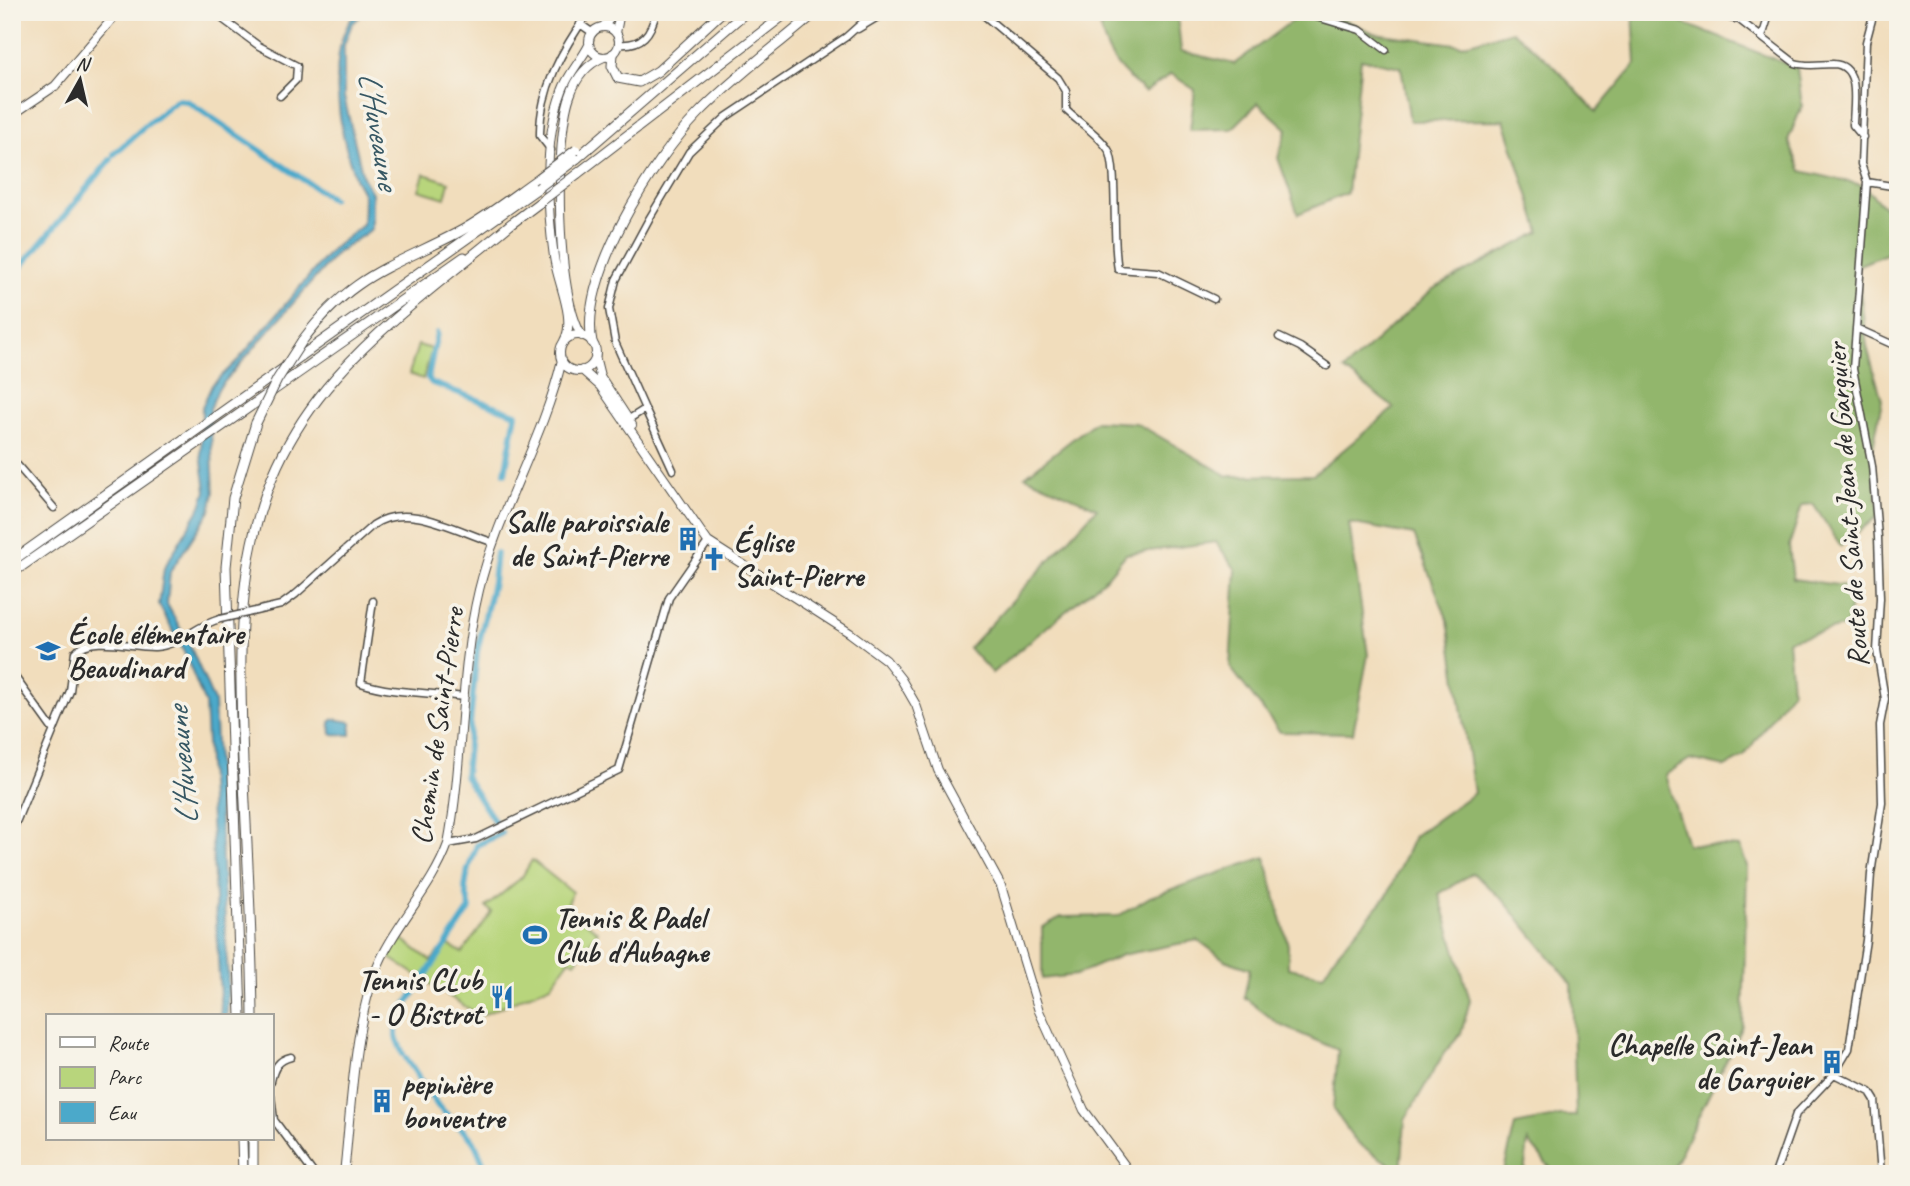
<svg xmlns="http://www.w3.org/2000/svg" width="1910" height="1186" viewBox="0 0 1910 1186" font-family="Caveat,sans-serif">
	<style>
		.green { fill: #b8d57c; stroke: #728054; stroke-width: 2 }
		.forest { fill: #92b66c; stroke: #5e704c; stroke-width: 2 }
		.water { fill: #4ba9ca; stroke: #3b6a7a; stroke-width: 2 }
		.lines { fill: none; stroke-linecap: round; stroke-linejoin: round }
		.canal { stroke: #4ba9ca; stroke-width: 6 }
		.minor-casing { stroke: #494641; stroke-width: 9 }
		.major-casing { stroke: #494641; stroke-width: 10 }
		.highway-casing { stroke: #494641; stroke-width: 11 }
		.minor { stroke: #fff; stroke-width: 6 }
		.major { stroke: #fff; stroke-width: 8 }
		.highway { stroke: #fff; stroke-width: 9 }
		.minor-bridge-casing { stroke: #494641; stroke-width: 9; stroke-linecap: butt }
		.highway-bridge-casing { stroke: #494641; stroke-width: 11; stroke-linecap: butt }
		.minor-bridge { stroke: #fff; stroke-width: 6 }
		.highway-bridge { stroke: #fff; stroke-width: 9 }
		.labels { text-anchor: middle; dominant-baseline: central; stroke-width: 7; stroke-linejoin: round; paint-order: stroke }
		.street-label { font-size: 30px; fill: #2b2b2b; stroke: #f7f3e8 }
		.poi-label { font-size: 30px; font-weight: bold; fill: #2b2b2b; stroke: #f7f3e8; text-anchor: start }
		.water-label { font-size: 32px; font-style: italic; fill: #365763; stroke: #f7f3e8 }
	</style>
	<rect width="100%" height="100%" fill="#f7f3e8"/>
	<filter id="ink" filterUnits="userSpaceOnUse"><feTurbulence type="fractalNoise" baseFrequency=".0143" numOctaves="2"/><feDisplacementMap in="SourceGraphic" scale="14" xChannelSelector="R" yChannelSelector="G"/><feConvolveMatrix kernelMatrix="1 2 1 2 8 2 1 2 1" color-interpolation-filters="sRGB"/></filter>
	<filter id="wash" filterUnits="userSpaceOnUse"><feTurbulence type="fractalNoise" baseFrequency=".00686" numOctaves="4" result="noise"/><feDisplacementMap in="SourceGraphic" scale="28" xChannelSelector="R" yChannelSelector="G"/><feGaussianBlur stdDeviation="1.57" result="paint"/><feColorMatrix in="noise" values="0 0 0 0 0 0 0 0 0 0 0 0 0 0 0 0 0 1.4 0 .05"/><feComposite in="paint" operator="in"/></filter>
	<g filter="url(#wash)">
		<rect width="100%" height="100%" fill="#f1ddbc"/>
		<path class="green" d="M424,174L449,182L445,198L419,190Z
			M418,345L432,349L423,379L409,374Z
			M532,860L572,892L567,907L598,932L575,962L570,959L551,985L480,1016L387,956L401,938L431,961L446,943L462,953L492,912L486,907L522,877Z"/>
		<path class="forest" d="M1096,12H1177L1181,51L1234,64L1304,12H1327L1374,33L1462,45L1512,31L1552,64L1596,112L1636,64L1633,12H1655L1797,68L1802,106L1788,140L1801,171L1862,185L1898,220V249L1857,266L1867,347L1882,400L1872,453L1879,515L1841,546L1813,504L1802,505L1789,546L1793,579L1854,587L1847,626L1788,640L1792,690L1744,756L1725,767L1690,759L1665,775L1687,844L1740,847L1747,866L1743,1026L1670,1174H1555L1528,1141L1524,1174H1503L1515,1125L1560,1116H1576L1572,984L1506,903L1473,873L1439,894L1470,1000L1461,1034L1444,1053L1405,1120L1401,1174H1378L1391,1165L1357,1143L1333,1109L1338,1050L1280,1025L1244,997L1250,969L1225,960L1198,940L1122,955L1076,975L1042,979V927L1061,917L1118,916L1150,897L1265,857L1288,945V968L1323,975L1336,954L1387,896L1414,836L1474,793L1448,621L1414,535L1349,523L1368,655L1353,733L1280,732L1230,667L1236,570L1216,542L1126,554L1108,576L992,673L969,648L1097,508L1025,476L1096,421L1136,423L1228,476L1313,475L1394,408L1344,370L1433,289L1540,232L1504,120L1410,121L1401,67L1361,59L1347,193L1298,214L1278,158L1287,129L1258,103L1232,129L1190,130L1195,90L1171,74L1145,92C1113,66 1105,52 1096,12Z"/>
		<path class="water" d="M357,12H365L352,24L344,45V97L363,177L372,193V229L337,253L218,389L210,409L214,493L210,511L170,572L167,604L191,648L214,702L228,980L227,1016H221L205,704L184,652L159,605L164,568L201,506L206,491L201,454L202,407L212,385L239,359L332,249L363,225C363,216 365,202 363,193C361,188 357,183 355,178C340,136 323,47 357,12Z
			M334,719L351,722V735L331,734L330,722Z"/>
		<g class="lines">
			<path class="canal" d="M145,126L177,100L187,101L332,199
				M114,154L142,129
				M77,200L111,159
				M14,275L75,203
				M437,333L428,378L432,383L516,414L505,473
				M496,553L493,582L477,652L465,776L497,825
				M470,864L477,845L502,833
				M403,1054L396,1037V1020L470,909L465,888L468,869
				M406,1058L438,1106L474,1141L488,1174"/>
		</g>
	</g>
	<g filter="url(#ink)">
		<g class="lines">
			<g class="minor-casing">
				<path id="minor" d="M213,12L259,46L297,66L296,80L280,96
					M980,12L1058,78L1066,91V110C1078,122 1101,136 1109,151C1118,168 1112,241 1118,269L1158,272L1214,299
					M1300,12L1360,30L1386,50
					M1704,12L1736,19
					M1729,12L1795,63C1808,67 1820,64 1833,64C1862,65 1853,106 1853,125L1863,137
					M580,24L593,33
					M858,29L886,12
					M1762,37L1770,12
					M619,44C642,46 651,34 656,12
					M551,150L540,136C539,90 563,48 589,12
					M1867,182L1898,187
					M1856,328L1898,347
					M1279,337L1300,347L1327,366
					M645,409L673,470
					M629,419L645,409L615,342L609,309L616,280L649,219L689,152L726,117L846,37L874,12
					M12,459L54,508
					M373,601L361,683C393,694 430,692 464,697
					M247,613L281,605L296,594L373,525C407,501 457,531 492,542
					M12,673L53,730
					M12,832L70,691L75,652C91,634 133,648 155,647C179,646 196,625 220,619
					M448,844L476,839L619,770L669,598L708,542
					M1834,1074L1870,1092L1875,1100L1881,1174
					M271,1081C274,1068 278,1060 291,1057
					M271,1096L274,1120L314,1174
					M1775,1174L1796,1114L1834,1074L1849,1049L1866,940L1871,874L1882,803L1880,725L1885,699L1877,651L1880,598L1878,537L1872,466L1853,369L1867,182L1861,164L1866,42L1874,12"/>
			</g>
			<g class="major-casing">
				<path id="major" d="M603,27L615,12
					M589 42a15 15 0 1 1 30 0a15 15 0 1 1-30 0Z
					M616,33L620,12
					M12,115L55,86L118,12
					M560 353a18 18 0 1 1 36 0a18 18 0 1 1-36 0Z
					M582,336C556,296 554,141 570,96C576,78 587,64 604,57
					M564,341C577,319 557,282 554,257C547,206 543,140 562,91C568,74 581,61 589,45
					M595,356L600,376L632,425
					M582,370L600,386L708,542L850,633L886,660L901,679L916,705L938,770L1001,886L1039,1011L1084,1110L1131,1174
					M344,1174C351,1112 353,1031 375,973C392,927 431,891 448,844C464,760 459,673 479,590C498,511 543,440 562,360"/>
			</g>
			<g class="highway-casing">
				<path id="highway" d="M613,54L612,66L618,78L639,82L658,71L722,12
					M576,159L746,12
					M577,174L788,12
					M507,227L539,203
					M302,341C352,274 390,268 459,232C487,217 513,196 539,178
					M592,342C579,277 653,160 698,114C734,77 777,46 816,12
					M12,561L538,188
					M12,573L464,257
					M241,1016L226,567L233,498L256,423
					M253,1016C252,932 247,846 243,762C238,617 233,493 336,377C387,319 453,273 512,223
					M242,1139L243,1174
					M253,1139V1174"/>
			</g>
			<use href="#minor" class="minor"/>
			<use href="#major" class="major"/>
			<use href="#highway" class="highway"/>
			<g class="minor-bridge-casing">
				<path id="minor-bridge" d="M220,619L247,613"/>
			</g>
			<g class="highway-bridge-casing">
				<path id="highway-bridge" d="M539,178L576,150
					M538,188L576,159
					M539,203L577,174
					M256,423L277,380L302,341"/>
			</g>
			<use href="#minor-bridge" class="minor-bridge"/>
			<use href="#highway-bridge" class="highway-bridge"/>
		</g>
	</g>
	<defs>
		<g id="building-bare" transform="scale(1.89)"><path d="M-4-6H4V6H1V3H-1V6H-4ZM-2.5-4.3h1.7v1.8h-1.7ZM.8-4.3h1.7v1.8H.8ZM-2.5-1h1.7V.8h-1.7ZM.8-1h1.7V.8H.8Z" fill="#1f6fb2" stroke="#f7f3e8" stroke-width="2.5" paint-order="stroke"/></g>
		<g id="church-bare" transform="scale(1.89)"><path d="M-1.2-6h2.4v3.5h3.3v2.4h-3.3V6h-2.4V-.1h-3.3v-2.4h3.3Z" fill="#1f6fb2" stroke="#f7f3e8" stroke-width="2.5" paint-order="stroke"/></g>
		<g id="school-bare" transform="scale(1.89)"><path d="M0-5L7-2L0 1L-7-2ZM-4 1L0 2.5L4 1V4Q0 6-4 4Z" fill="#1f6fb2" stroke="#f7f3e8" stroke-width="2.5" paint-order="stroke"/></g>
		<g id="stadium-bare" transform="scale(1.89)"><path d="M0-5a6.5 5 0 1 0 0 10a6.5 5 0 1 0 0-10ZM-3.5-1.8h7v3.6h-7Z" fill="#1f6fb2" stroke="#f7f3e8" stroke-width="2.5" paint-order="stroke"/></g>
		<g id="restaurant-bare" transform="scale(1.89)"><path d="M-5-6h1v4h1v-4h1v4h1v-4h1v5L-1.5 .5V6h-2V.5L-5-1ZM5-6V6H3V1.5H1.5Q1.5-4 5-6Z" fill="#1f6fb2" stroke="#f7f3e8" stroke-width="2.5" paint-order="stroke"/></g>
	</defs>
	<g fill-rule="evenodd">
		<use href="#building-bare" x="688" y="539"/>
		<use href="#church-bare" x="714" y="559"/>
		<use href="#school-bare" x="48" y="651"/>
		<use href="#stadium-bare" x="535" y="935"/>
		<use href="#restaurant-bare" x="502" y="997"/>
		<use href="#building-bare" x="1832" y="1062"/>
		<use href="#building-bare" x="382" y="1101"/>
	</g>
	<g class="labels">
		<g class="street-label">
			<text transform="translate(1847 505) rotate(-94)">Route de Saint-Jean de Garguier</text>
			<text transform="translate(437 726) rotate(-82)">Chemin de Saint-Pierre</text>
		</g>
		<g class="poi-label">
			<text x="668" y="522" text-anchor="end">Salle paroissiale<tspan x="668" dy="34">de Saint-Pierre</tspan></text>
			<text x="734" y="542">Église<tspan x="734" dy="34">Saint-Pierre</tspan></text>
			<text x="68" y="634">École élémentaire<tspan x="68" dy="34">Beaudinard</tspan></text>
			<text x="555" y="918">Tennis &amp; Padel<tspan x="555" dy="34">Club d'Aubagne</tspan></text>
			<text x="482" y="980" text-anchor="end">Tennis CLub<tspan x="482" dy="34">- O Bistrot</tspan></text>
			<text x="1812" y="1045" text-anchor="end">Chapelle Saint-Jean<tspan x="1812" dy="34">de Garguier</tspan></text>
			<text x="402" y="1084">pepinière<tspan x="402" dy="34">bonventre</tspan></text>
		</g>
		<g class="water-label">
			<text transform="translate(379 130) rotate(80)">L'Huveaune</text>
			<text transform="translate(182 766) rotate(-95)">L'Huveaune</text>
		</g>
	</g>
	<rect width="1910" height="1186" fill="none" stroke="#f7f3e8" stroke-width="42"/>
	<rect x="46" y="1014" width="228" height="126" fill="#f7f3e8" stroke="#a5a39c" stroke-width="2"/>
	<rect x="60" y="1037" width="35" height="10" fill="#ffffff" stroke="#a5a39c" stroke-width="2"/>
	<text x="108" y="1050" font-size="21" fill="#2b2b2b">Route</text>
	<rect x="60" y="1067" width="35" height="21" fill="#b8d57c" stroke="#a5a39c" stroke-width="2"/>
	<text x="108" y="1084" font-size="21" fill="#2b2b2b">Parc</text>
	<rect x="60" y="1102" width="35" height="21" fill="#4ba9ca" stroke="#a5a39c" stroke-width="2"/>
	<text x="108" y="1120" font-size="21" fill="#2b2b2b">Eau</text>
	<g transform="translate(80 80) rotate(8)" stroke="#f7f3e8" stroke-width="5" paint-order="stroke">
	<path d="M0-5L12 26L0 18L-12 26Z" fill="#2b2b2b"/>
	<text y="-10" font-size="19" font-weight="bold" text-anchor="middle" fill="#2b2b2b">N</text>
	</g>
</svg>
